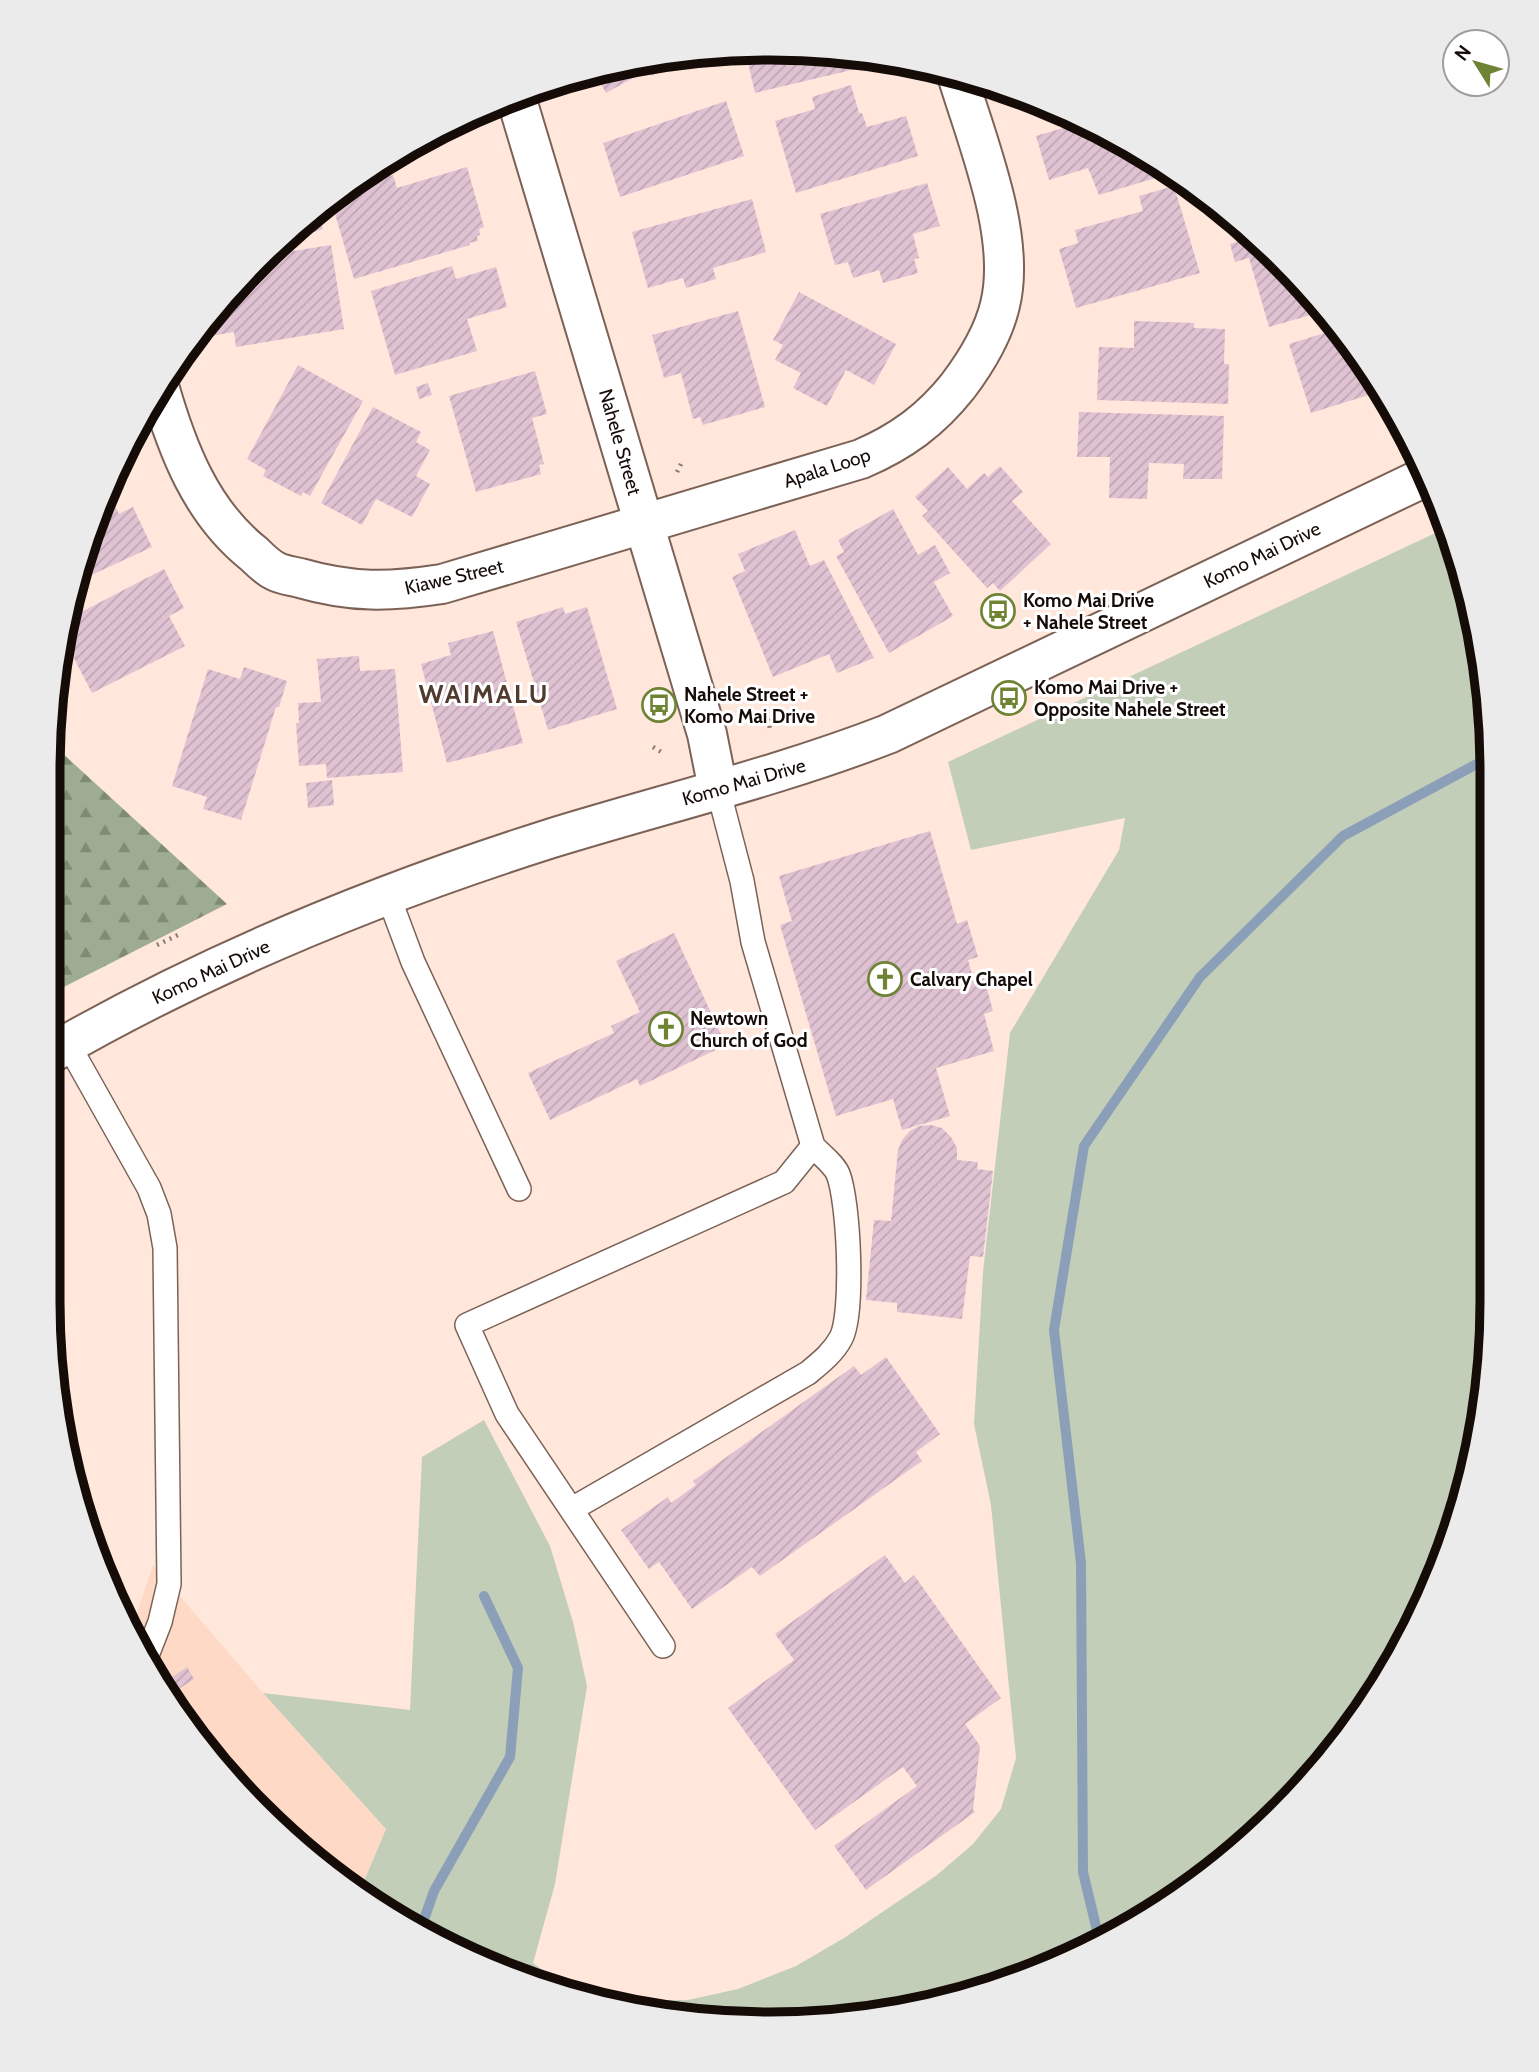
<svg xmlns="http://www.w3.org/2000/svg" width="1539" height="2072" viewBox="0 0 1539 2072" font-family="Cabin,sans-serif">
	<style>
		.built { fill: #fed9c6 }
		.green { fill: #c3ceb9 }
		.forest { fill: url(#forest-firs) }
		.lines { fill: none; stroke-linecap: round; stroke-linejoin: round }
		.stream { stroke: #8ba0b8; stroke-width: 10 }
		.building { fill: url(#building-hatch) }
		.service-casing { stroke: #7c6256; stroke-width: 26 }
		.minor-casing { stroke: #7c6256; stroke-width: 42 }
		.tertiary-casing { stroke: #7c6256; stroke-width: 42 }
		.path { stroke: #8d7c74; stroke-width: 4.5; stroke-dasharray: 2 5; stroke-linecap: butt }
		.service { stroke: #fff; stroke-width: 23 }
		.minor { stroke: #fff; stroke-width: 38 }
		.tertiary { stroke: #fff; stroke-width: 38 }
		.labels { text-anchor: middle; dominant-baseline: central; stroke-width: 6; stroke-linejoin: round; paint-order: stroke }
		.street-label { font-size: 19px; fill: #150b07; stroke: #fff }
		.poi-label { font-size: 19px; font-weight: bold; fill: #150b07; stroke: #fff; text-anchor: start }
		.district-label { font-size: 26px; font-weight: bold; letter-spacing: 2px; fill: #513a2e; stroke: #fff }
		.rim { fill: none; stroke: #150b07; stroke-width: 9 }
	</style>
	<defs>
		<pattern id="forest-firs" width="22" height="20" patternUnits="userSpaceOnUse" patternTransform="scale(1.75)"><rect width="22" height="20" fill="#9ead91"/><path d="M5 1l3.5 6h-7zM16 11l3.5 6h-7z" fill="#808b74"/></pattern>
		<pattern id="building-hatch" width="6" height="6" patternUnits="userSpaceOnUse" patternTransform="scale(1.75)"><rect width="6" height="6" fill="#e0c3d3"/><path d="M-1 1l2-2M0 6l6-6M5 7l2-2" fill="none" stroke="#bfa6b4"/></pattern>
	</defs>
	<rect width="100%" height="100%" fill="#ffe7dc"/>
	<path class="built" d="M153,1565L263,1693L386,1829L359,1893L330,1876L259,1813L144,1664L131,1631Z"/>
	<path class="green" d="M1446,528L1486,675L1490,1350L1454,1534L1395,1663L1312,1779L1209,1876L1046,1970L911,2011L817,2023L628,2011L585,1996L624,2001L688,2000L738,1989L796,1966L844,1938L937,1875L973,1844L1001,1809L1016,1758L991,1505L974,1424L983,1272L1010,1033L1119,850L1125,818L971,850L948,762Z
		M484,1420L550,1546L573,1622L587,1686L555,1884L533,1963L573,1992L450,1950L359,1893L386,1829L263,1693L410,1710L422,1457Z"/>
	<path class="forest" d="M49,741L227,904L48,995Z"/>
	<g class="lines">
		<path class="stream" d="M420,1931L434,1891L510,1757L518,1668L484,1596
			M1099,1939L1083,1872L1081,1563L1054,1330L1084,1146L1200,977L1343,836L1486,759"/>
	</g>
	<path class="building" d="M745,50L856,53L860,68L755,93Z
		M710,51L679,69L675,62L652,76L649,69L606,93L593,70Z
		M851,85L859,113H862L867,127L906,116L918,156L796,193L775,121L815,109L812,97Z
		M726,101L744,156L620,197L603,143Z
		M1083,122L1131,144L1172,173L1099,195L1088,168L1049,180L1036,136Z
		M410,147L413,155L383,165L382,164Z
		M467,167L484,227L479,229L480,235L477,236L478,241L469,243L470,245L354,279L331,200L340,197L339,191L393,175L397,188Z
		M927,183L940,226L913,234L919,258L914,259L918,273L883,283L879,270L853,278L848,262L835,265L820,214Z
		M1174,186L1200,273L1076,308L1059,249L1078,243L1075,230L1143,211L1139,196Z
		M752,199L766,252L713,268L716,279L686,288L683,278L648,288L632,232Z
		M319,218L323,229L311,233L308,221Z
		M1255,236L1324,311L1269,327L1249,258L1235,262L1230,244Z
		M331,245L344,329L236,347L234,332L199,338L198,333L262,256Z
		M452,266L456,279L496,267L507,307L467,319L477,351L395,375L371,291Z
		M799,292L896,344L874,385L846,370L827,406L793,388L801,373L775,360L783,345L773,340Z
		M738,311L765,407L703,425L700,417L693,419L681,373L664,378L652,335Z
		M1134,321L1194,323V328L1225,329L1224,364H1229L1228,404L1097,400L1099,347L1134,348Z
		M1341,328L1378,392L1311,413L1289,344Z
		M298,365L363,401L310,496L303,492L301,496L263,476L266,470L247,459Z
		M535,371L547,414L532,418L544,464L539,465L541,474L476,492L449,396Z
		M428,383L432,395L419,399L416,387Z
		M373,407L421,432L416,442L430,450L416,476L430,484L412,517L376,499L362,525L321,503Z
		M1079,412L1224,416L1222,479H1183L1184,464L1149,463L1147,499L1109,498L1110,457H1077Z
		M1000,466L1023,492L1012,501L1051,544L1000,591L993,583L987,588L922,516L928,511L915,497L948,467L967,489L984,473L988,477Z
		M107,488L119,514L133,507L152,547L72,584Z
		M893,509L918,555L935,545L950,573L934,582L953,616L889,653L836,556L844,552L838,540Z
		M795,530L810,566L824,560L874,658L837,673L829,654L773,677L732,577L745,571L738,554Z
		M164,569L184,608L169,616L185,646L92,693L63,637L66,620Z
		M563,607L565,614L587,607L617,709L548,730L516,622Z
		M493,631L523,743L447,763L421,664L451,655L448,643Z
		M359,656L360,671L395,669L403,772L327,778L326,764L299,766L296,723H299L298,703L321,702L317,659Z
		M244,667L287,681L279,707H276L241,820L203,809L207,797L172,786L208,669L240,679Z
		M332,780L334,805L308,808L306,783Z
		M930,831L957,924L967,920L978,957L968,960L974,981L984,978L993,1011L984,1014L994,1051L936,1068L950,1116L902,1130L893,1099L836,1116L780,925L792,921L779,876Z
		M674,933L726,1045L640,1086L637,1079L550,1120L528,1073L614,1033L611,1026L640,1012L616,961Z
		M931,1125L942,1128L951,1137L957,1148V1160L978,1162L977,1169L993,1171L983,1257L970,1256L962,1319L897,1312V1303L866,1300L874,1220L891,1221L898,1150L902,1140L910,1131L919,1126Z
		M886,1357L940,1434L916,1452L922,1461L760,1576L752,1567L692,1609L659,1562L649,1569L621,1530L668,1497L671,1503L696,1485L693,1481L854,1366L861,1375Z
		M885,1555L905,1583L914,1575L1001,1698L965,1724L980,1746L973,1810L975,1812L866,1890L834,1846L917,1786L903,1767L815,1830L728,1708L794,1660L775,1634Z
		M187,1667L194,1679L171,1694L163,1683Z"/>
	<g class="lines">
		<g class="service-casing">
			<path id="service" d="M388,895L413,962L519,1189
				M68,1044L149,1188L159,1214L165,1248L169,1584L160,1622L144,1663
				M572,1509L808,1373C820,1363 833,1353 841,1338C854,1313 849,1201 838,1174C834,1164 820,1154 813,1146L753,942L742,881L718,789
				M663,1646L507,1414L467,1325L784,1182L813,1146"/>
		</g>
		<g class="minor-casing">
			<path id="minor" d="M159,386C177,449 201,512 254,554C260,560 267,567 275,571C282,575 292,576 300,578C352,593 389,592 442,584L861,459C901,442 931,420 958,386C976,362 993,335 1000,305C1017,237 977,141 957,75"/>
		</g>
		<g class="tertiary-casing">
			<path id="tertiary" d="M516,97L707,734L718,789
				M48,1055C205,964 376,894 549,839C662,804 777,777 888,734L1427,476"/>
		</g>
		<path class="path" d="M677,472L682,462
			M745,718L749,711
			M768,719L770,729
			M653,747L663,753
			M157,945L180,934"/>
		<use href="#service" class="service"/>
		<use href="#minor" class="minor"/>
		<use href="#tertiary" class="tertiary"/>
	</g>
	<defs>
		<g id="bus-ring" transform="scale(1.75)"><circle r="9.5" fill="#fff" stroke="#6e8334" stroke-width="1.5"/><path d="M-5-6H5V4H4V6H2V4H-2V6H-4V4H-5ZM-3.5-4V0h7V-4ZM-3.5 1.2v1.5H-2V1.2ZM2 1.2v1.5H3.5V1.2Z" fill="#6e8334"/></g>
		<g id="church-ring" transform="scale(1.75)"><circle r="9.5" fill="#fff" stroke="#6e8334" stroke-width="1.5"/><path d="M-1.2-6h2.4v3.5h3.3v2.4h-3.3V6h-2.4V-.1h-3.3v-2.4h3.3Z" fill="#6e8334"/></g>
	</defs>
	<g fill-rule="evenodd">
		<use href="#bus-ring" x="998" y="611"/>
		<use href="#bus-ring" x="1009" y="698"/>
		<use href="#bus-ring" x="659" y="705"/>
		<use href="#church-ring" x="885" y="979"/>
		<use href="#church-ring" x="666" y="1029"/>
	</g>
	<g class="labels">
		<g class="street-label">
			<text transform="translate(620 442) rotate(74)">Nahele Street</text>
			<text transform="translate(827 468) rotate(-18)">Apala Loop</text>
			<text transform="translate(1262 555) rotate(-26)">Komo Mai Drive</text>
			<text transform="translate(454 577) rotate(-13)">Kiawe Street</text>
			<text transform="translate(744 782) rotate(-16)">Komo Mai Drive</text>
			<text transform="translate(211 972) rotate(-25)">Komo Mai Drive</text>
		</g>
		<g class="poi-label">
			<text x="1023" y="600">Komo Mai Drive<tspan x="1023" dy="22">+ Nahele Street</tspan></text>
			<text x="1034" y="687">Komo Mai Drive +<tspan x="1034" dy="22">Opposite Nahele Street</tspan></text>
			<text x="684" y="694">Nahele Street +<tspan x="684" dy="22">Komo Mai Drive</tspan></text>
			<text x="910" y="979">Calvary Chapel</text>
			<text x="690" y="1018">Newtown<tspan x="690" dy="22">Church of God</tspan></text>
		</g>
		<g class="district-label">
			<text x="484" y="694">WAIMALU</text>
		</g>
	</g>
	<path d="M0 0H1539V2072H0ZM770 60H770A710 710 0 0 1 1480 770V1302A710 710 0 0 1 770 2012H770A710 710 0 0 1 60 1302V770A710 710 0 0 1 770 60Z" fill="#ecebeb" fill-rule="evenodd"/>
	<path class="rim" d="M770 60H770A710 710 0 0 1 1480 770V1302A710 710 0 0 1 770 2012H770A710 710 0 0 1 60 1302V770A710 710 0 0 1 770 60Z"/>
	<g transform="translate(1476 63) rotate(307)"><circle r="33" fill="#ffffff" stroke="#a19d9c" stroke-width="2"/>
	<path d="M0-5L12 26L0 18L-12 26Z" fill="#6e8334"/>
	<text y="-10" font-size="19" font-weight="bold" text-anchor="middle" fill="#150b07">N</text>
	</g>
</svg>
